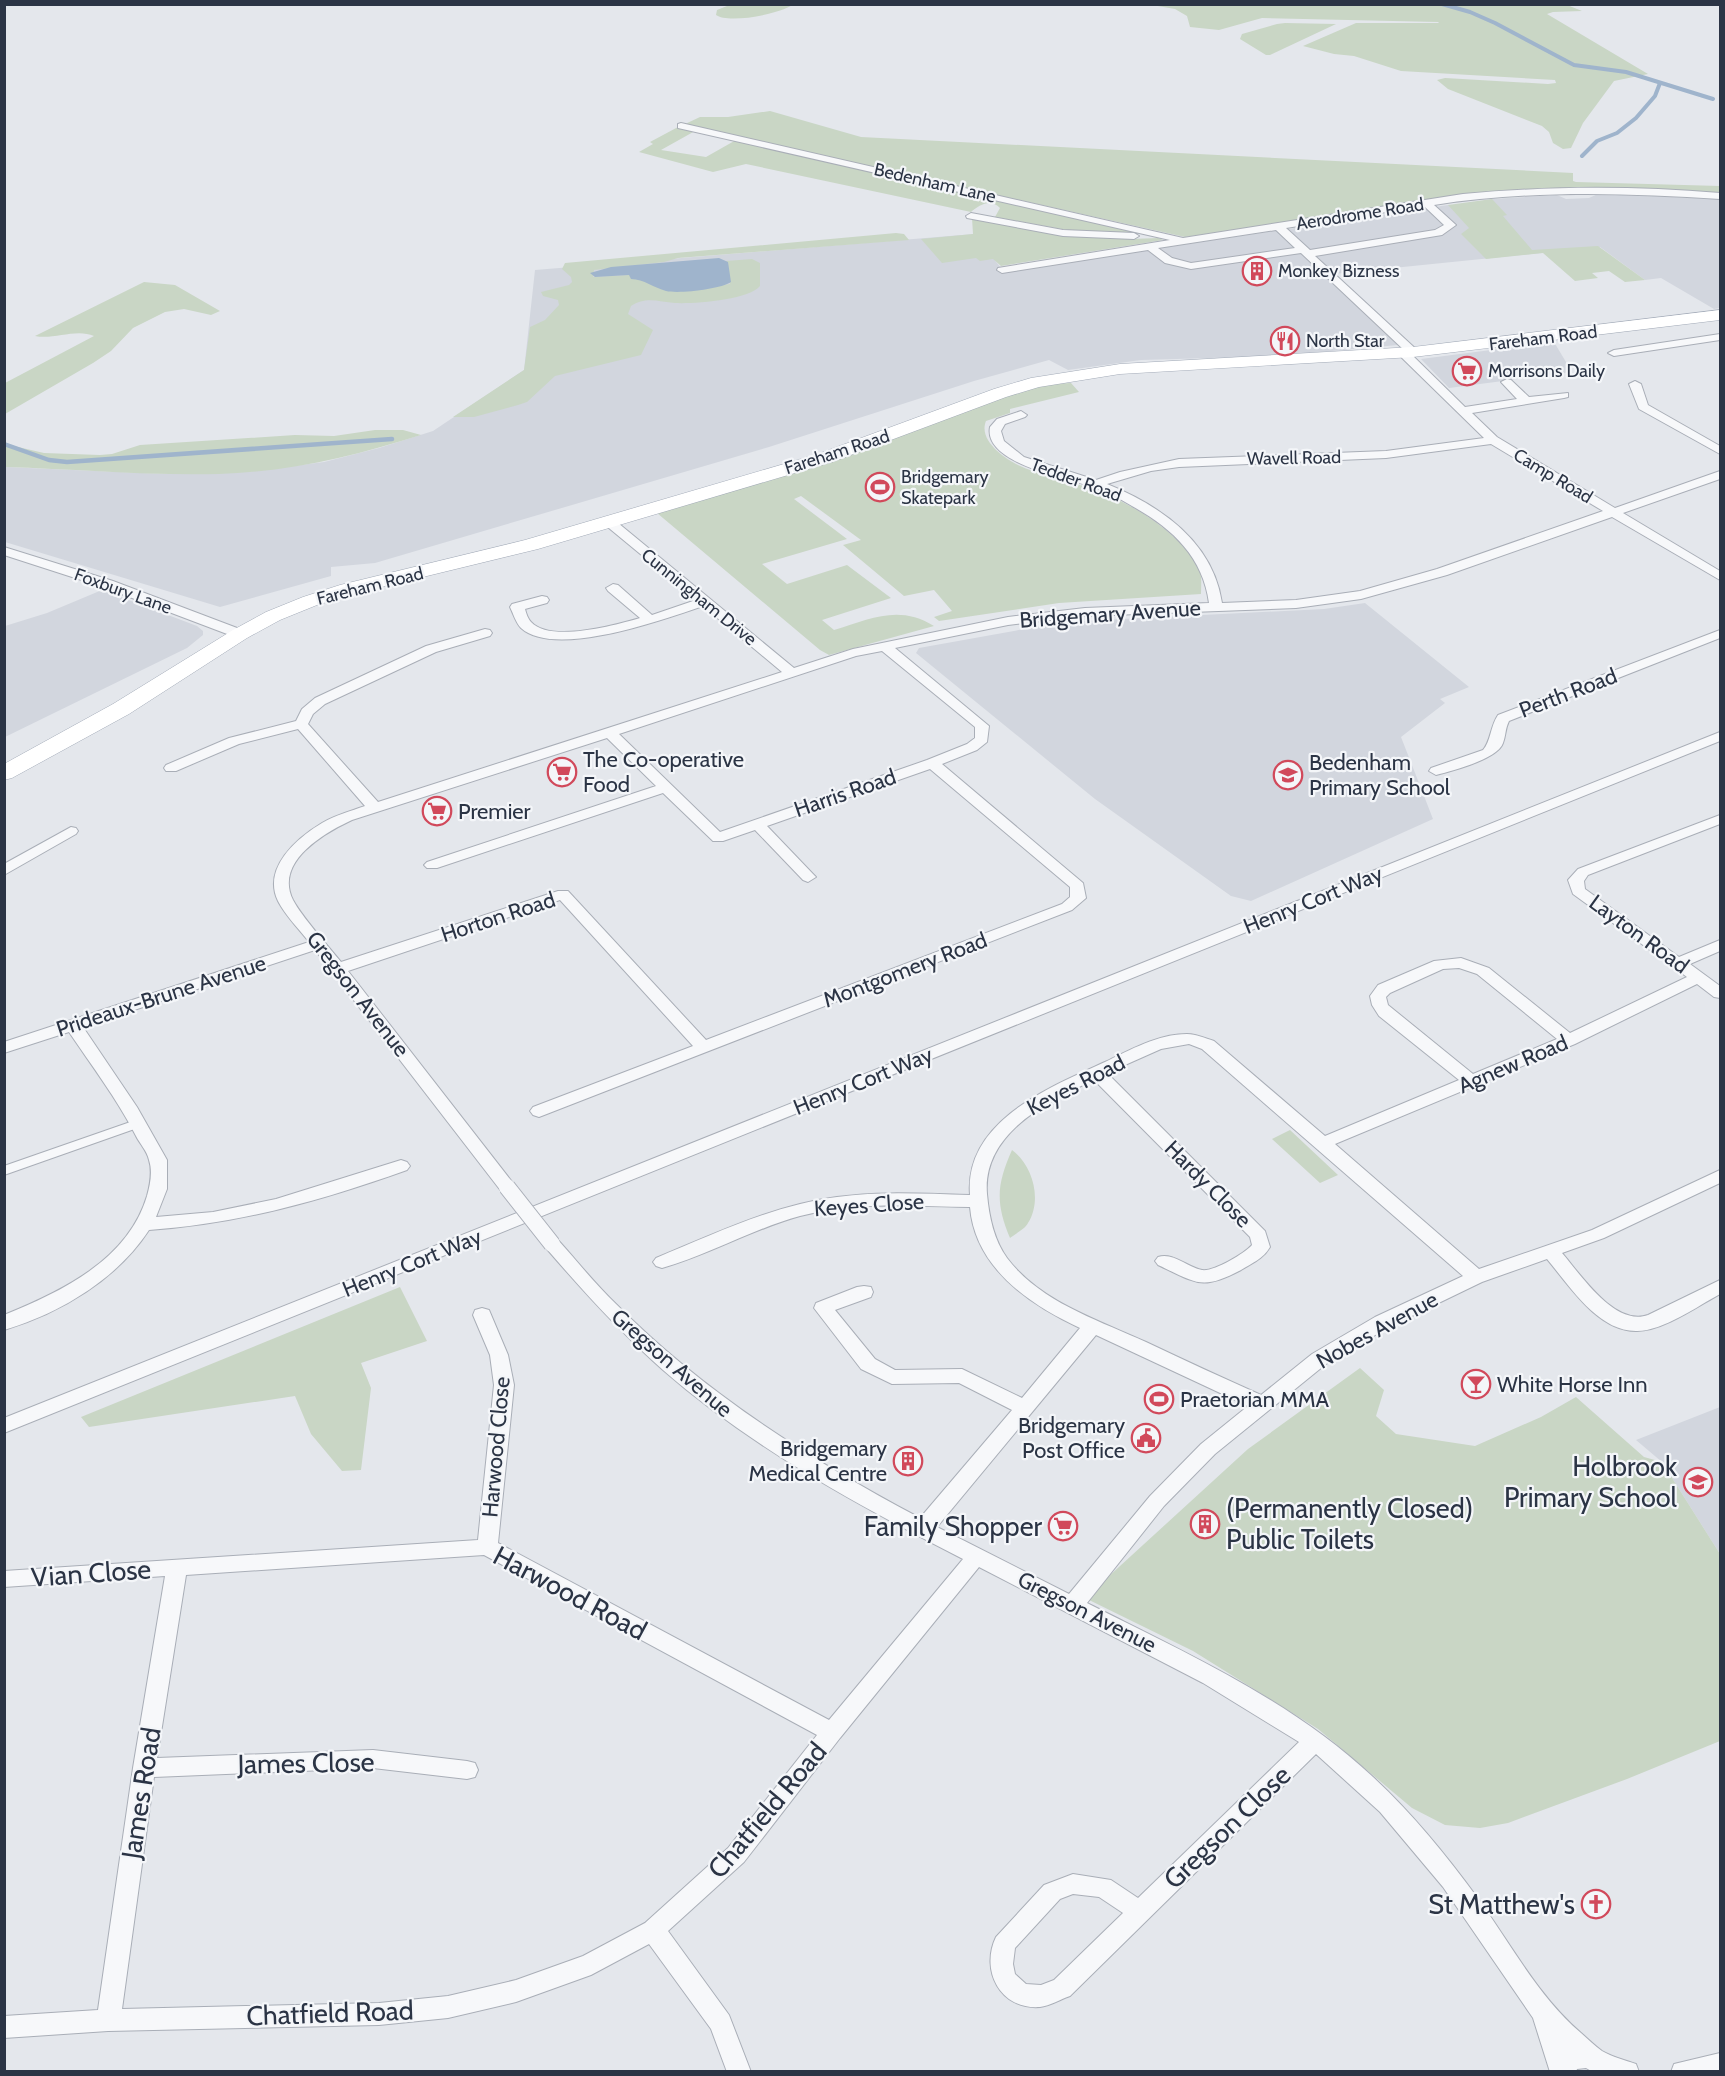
<svg xmlns="http://www.w3.org/2000/svg" width="1725" height="2076" viewBox="0 0 1725 2076" font-family="Cabin,sans-serif">
	<style>
		.built { fill: #d2d6de }
		.green { fill: #c9d6c5 }
		.water { fill: #9fb4cc }
		.lines { fill: none; stroke-linecap: round; stroke-linejoin: round }
		.stream-far1 { stroke: #9fb4cc; stroke-width: 4 }
		.stream { stroke: #9fb4cc; stroke-width: 4.5 }
		.pedestrian-casing { stroke: #a9aeb7; stroke-width: 2 }
		.minor-casing { stroke: #a9aeb7; stroke-width: 2 }
		.primary-casing { stroke: #a3abb8; stroke-width: 1 }
		.pedestrian { fill: #f7f8fa; fill-rule: evenodd }
		.minor { fill: #f7f8fa; fill-rule: evenodd }
		.primary { fill: #fff; fill-rule: evenodd }
		.minor-bridge-casing { stroke: #a9aeb7; stroke-width: 18; stroke-linecap: butt }
		.minor-bridge { stroke: #f7f8fa; stroke-width: 16 }
		.labels { text-anchor: middle; dominant-baseline: central; stroke-width: 4.5; stroke-linejoin: round; paint-order: stroke }
		.far-street-label { font-size: 18px; fill: #2b3445; stroke: #f4f6f9 }
		.far-poi-label { font-size: 18px; fill: #2b3445; stroke: #f4f6f9; text-anchor: start }
		.street-label { font-size: 22px; fill: #2b3445; stroke: #f4f6f9 }
		.poi-label { font-size: 22px; fill: #2b3445; stroke: #f4f6f9; text-anchor: start }
		.near-poi-label { font-size: 27px; fill: #2b3445; stroke: #f4f6f9; text-anchor: end }
		.near-street-label { font-size: 27px; fill: #2b3445; stroke: #f4f6f9 }
	</style>
	<rect width="100%" height="100%" fill="#e4e7ec"/>
	<path class="built" d="M1598,194L1720,199V308L1714,309L1661,278L1645,280L1600,247L1324,275L1398,345L1277,356L1141,360L1068,370L1049,360L974,381L769,447L375,563L331,567V576L220,607L5,542V467L164,474L246,472L324,462L379,448L433,431L524,370L535,270L974,234L1001,268L1135,246L1141,251L1448,205L1460,207L1492,199L1557,195L1566,199L1589,198Z
		M1554,342L1572,372L1449,388L1421,359Z
		M102,590L197,626L203,631V635L187,648L5,737V626L47,613Z
		M1365,603L1469,687L1440,699L1445,703L1401,737L1433,819L1251,901L1231,896L1095,799L916,653L919,648L1063,622L1324,609Z
		M1720,1407V1554L1662,1462L1636,1440Z"/>
	<path class="green" d="M732,4H792V5C780,14 728,24 716,15L717,10Z
		M1152,5H1567L1582,11L1553,12L1547,14L1648,74L1614,81L1583,123L1571,148L1563,149L1553,143L1549,132L1542,126L1448,89L1437,80L1445,78L1548,84L1556,83L1555,80L1401,71L1354,56L1334,54L1303,46L1356,23H1439L1438,22L1262,18L1219,30L1190,27L1187,16L1175,9Z
		M1277,24L1285,23L1336,24L1270,55H1266L1240,39L1242,34Z
		M770,111L861,137L1573,173V181L1576,182L1720,186V194L1619,188L1504,191L1185,237L683,125L700,117H728Z
		M678,127L695,131L661,150L706,157L736,140L1139,233L1067,230L995,217L1000,208C991,198 979,205 971,212L746,164L713,172L639,152L653,144L650,142Z
		M1492,199L1507,215L1503,216L1532,250L1598,246L1645,280L1625,282L1609,271L1592,273L1598,278L1575,281L1543,253L1486,259L1461,234L1469,228L1448,205Z
		M972,218L1131,239L1158,238L1163,240L1001,266L993,259L980,261L976,258L942,263L921,239L973,234Z
		M896,233L904,234L909,240L678,258L664,262L594,270L593,277L629,275L633,279C647,278 660,291 674,291L730,284L726,261L752,259L760,263V286C749,300 694,304 675,303C659,302 646,296 631,306L628,314L653,330L641,355L555,376L527,402L518,405L474,417H453L524,370L530,327L545,320L559,305L558,300L543,296L541,292L569,285L572,282L571,277L562,269L565,263Z
		M144,282L175,285L220,311L211,315L184,309L165,312L133,328L111,351L93,363L5,414V383L94,336C76,328 54,340 35,336Z
		M1071,383L1079,392L1010,409V413L986,421C978,440 1004,458 1018,465C1037,474 1059,479 1080,485C1115,496 1148,513 1175,538C1184,547 1196,559 1200,572C1202,578 1201,587 1201,594L1059,603L939,621L934,617L952,611L934,590L904,596L843,545L861,540L801,496L794,499L847,539L762,564L787,584L847,565L891,598L822,620L834,630C870,619 899,604 934,626L829,655L820,650L657,513L993,400L1048,384Z
		M375,430H403L421,435C355,456 288,472 219,474C148,476 76,469 5,467V444L44,453L100,455L112,454L140,445L295,435L334,436Z
		M1290,1130L1338,1175L1320,1183L1272,1139Z
		M1012,1150C1032,1165 1043,1199 1028,1223C1025,1229 1015,1234 1010,1238C995,1202 997,1184 1012,1150Z
		M400,1287L427,1341L361,1363L371,1388L361,1470L342,1471L311,1434L295,1396L89,1427L81,1417Z
		M1360,1368L1384,1390L1376,1416L1396,1434L1475,1446L1541,1417L1576,1397L1644,1457L1662,1462L1720,1554V1741L1627,1779L1508,1823L1480,1828L1445,1825L1412,1808L1318,1729L1193,1651L1085,1598L1248,1449Z"/>
	<path class="water" d="M719,258L728,262L731,282C721,289 679,294 666,291C654,288 644,279 631,279L629,275L595,277L590,273L611,267Z"/>
	<g class="lines">
		<path class="stream-far1" d="M1442,4L1470,12L1495,23L1574,65L1626,72L1713,99
			M1582,156L1597,141L1617,133L1636,118L1655,96L1660,83"/>
		<path class="stream" d="M4,444L49,460L67,462L392,439"/>
		<g class="pedestrian-casing">
			<path id="pedestrian" d="M139,1119L145,1123L143,1126L4,1175V1166Z"/>
		</g>
		<g class="minor-casing">
			<path id="minor" d="M681,123L1183,238L1463,194C1549,186 1635,186 1720,193V199C1625,193 1528,190 1434,205L1456,225L1442,235L1315,256L1417,350V354L1412,355L1465,407L1517,399L1501,382L1507,379L1511,380L1529,397L1568,393V397L1564,398L1472,413L1497,437L1615,508L1720,471V479L1623,513L1720,571V580L1612,517L1447,575L1361,599L1296,608L1085,616L1008,625L895,648L989,726L987,742L977,750L942,764L1083,883L1086,898L1072,910L539,1117L533,1115L530,1111L533,1107L693,1046L560,900L348,971L513,1183L516,1187L513,1191H501L315,950L83,1027L137,1107L167,1160V1189L156,1217L213,1212L276,1199L401,1160L407,1162L410,1166L407,1170C323,1200 239,1224 149,1230C117,1279 61,1313 4,1330V1315C61,1292 128,1260 147,1196C150,1185 153,1172 149,1160C147,1151 140,1144 136,1136C117,1099 92,1066 69,1032L4,1053V1042L309,942C299,929 285,915 278,901C262,868 297,838 322,823C335,815 351,811 365,806L298,729L239,744L176,771H166L164,768L166,765L229,738L296,721L302,709L315,698L426,646L485,629L490,630L492,633L490,636L436,652L325,704L313,714L308,724L378,802L782,672L703,606C665,619 555,659 521,628C516,623 513,613 510,607L512,604L542,596L547,597L549,600L547,603L525,609C526,613 528,619 531,622C550,643 616,625 640,618L608,591L606,588L613,584L618,585L652,615L696,600L604,524L602,521L604,518H612L794,668L853,649L1008,617L1085,608L1209,603C1203,557 1172,528 1132,506C1119,498 1105,491 1090,486C1066,478 983,463 990,427L997,419L1021,411L1027,415L1025,417L1005,424L1001,431L1004,441L1024,457L1096,480L1120,472L1179,459L1386,451L1484,438L1399,355V351L1404,350L1301,253L1191,269L1165,263L1148,250L1002,273L997,270L998,268L1170,240L678,128V124ZM1424,206L1444,225L1435,230L1310,250L1286,228ZM1276,230L1295,248L1191,263L1172,258L1158,248ZM1491,444L1603,511L1437,569L1360,591L1296,600L1222,603C1213,542 1161,506 1107,484L1151,471L1179,467L1386,458ZM882,651L975,727V738L967,744L927,760L720,832L619,734L856,656ZM607,738L656,786L427,862L424,865L427,868H437L663,793L713,841H723L755,830L803,880L808,882L816,877L813,874L767,826L930,769L1070,887V897L1062,904L706,1040L568,891H558L341,962C328,946 302,917 293,900C274,862 324,833 352,820Z
				M971,213L1063,230L1134,233L1139,236L1134,239L1063,236L967,218L966,216Z
				M1720,334V340L1614,356L1608,353L1614,350Z
				M1635,381L1641,384L1648,405L1720,446V454L1639,409L1629,384Z
				M4,547L113,581L245,631L247,634L240,638L235,637L103,587L4,555Z
				M1720,630V638L1509,721C1505,729 1506,735 1503,743C1498,759 1452,771 1436,775L1429,771L1431,768L1483,750C1491,741 1490,727 1498,715Z
				M1720,732V741L4,1433V1418Z
				M1720,815V824L1588,875L1584,881L1585,889L1679,957L1720,940V951L1690,964L1720,986V998L1714,997L1697,984L1575,1044L1335,1144L1479,1269L1592,1230L1720,1170V1183L1604,1238L1562,1253C1581,1275 1615,1327 1648,1315L1720,1280V1294C1698,1306 1663,1331 1637,1331C1598,1332 1569,1285 1547,1259L1482,1282L1389,1327L1326,1364L1215,1454L1164,1506L1087,1603C1186,1653 1291,1700 1373,1777C1413,1814 1447,1856 1479,1900C1512,1946 1538,1996 1581,2033C1588,2039 1595,2046 1602,2051C1612,2057 1625,2060 1636,2064L1639,2072H1593L1586,2068L1577,2069L1576,2072H1550L1533,2018L1443,1887L1380,1812L1316,1754L1070,1996C1061,1999 1050,2006 1040,2007C1000,2010 980,1970 996,1937L1044,1885L1073,1874L1111,1880L1138,1898L1299,1742L1203,1683L979,1567L840,1738L744,1862L668,1931L729,2015L751,2072H727L711,2029L649,1944L591,1975L516,2002L448,2018L379,2025L108,2031L4,2038V2016L98,2010L133,1768L165,1576L4,1587V1571L478,1540L494,1385L490,1355L473,1315L475,1310L482,1308L489,1310L508,1355L514,1385L498,1543L829,1720L963,1559C859,1506 751,1447 663,1370C620,1332 583,1291 546,1248L543,1244L546,1240L552,1238L558,1240C577,1261 595,1284 616,1304C704,1393 811,1460 920,1518L1012,1410L959,1383L892,1384L861,1369L814,1308L816,1303L857,1287L864,1286L871,1287L873,1292L871,1297L835,1310L875,1359L895,1370L962,1369L1022,1398L1080,1328C1030,1305 975,1268 970,1207C913,1206 856,1201 800,1216C752,1229 709,1255 662,1268L656,1266L653,1262L656,1258C714,1234 774,1205 837,1197C881,1191 925,1194 970,1195C964,1121 1050,1087 1105,1062C1130,1050 1158,1034 1187,1034C1196,1034 1205,1038 1214,1041L1325,1136L1459,1080L1379,1016L1372,1005L1370,996L1378,985L1434,961L1461,958L1489,968L1570,1033L1687,977L1573,894L1568,880L1578,869ZM1459,968L1477,974L1557,1039L1473,1074L1388,1005L1386,997L1390,993L1443,969ZM1189,1044L1202,1049L1463,1276L1375,1317L1312,1354L1261,1395C1223,1378 1184,1360 1146,1342C1098,1320 1040,1302 1007,1258C994,1240 989,1217 987,1194C982,1134 1047,1101 1094,1080L1250,1237L1252,1245C1244,1254 1213,1272 1202,1270C1187,1267 1173,1252 1158,1257L1155,1261L1158,1265C1197,1283 1201,1291 1241,1270C1252,1263 1263,1259 1270,1247L1265,1231L1107,1073L1161,1049ZM1096,1335L1248,1406L1201,1444L1150,1496L1069,1594L937,1527ZM484,1555L817,1735L728,1848L645,1923L583,1956L516,1980L448,1996L379,2003L122,2009L154,1777L373,1768L467,1779L475,1777L478,1770L475,1763L467,1761L373,1750L157,1758L186,1575ZM1073,1894L1099,1897L1123,1913L1054,1980L1041,1985L1026,1984L1015,1974L1013,1964L1015,1948L1060,1899Z
				M71,827L76,828L78,831L76,834L4,875V864Z
				M1720,2053V2072H1671L1674,2064Z"/>
		</g>
		<g class="primary-casing">
			<path id="primary" d="M1720,310V320L1413,357L1120,374L1039,387L1006,397L832,462L538,549L353,594L317,605L280,620L247,638L129,714L12,778L4,780V764L113,704L233,630L266,612L303,597L340,585L525,540L818,454L994,389L1031,378L1120,364L1413,347Z"/>
		</g>
		<use href="#pedestrian" class="pedestrian"/>
		<use href="#minor" class="minor"/>
		<use href="#primary" class="primary"/>
		<g class="minor-bridge-casing">
			<path id="minor-bridge" d="M507,1187L552,1244"/>
		</g>
		<use href="#minor-bridge" class="minor-bridge"/>
	</g>
	<defs>
		<g id="building-ring" transform="scale(1.5)"><circle r="9.5" fill="#f4f6f9" stroke="#d1495b" stroke-width="1.5"/><path d="M-4-6H4V6H1V3H-1V6H-4ZM-2.5-4.3h1.7v1.8h-1.7ZM.8-4.3h1.7v1.8H.8ZM-2.5-1h1.7V.8h-1.7ZM.8-1h1.7V.8H.8Z" fill="#d1495b"/></g>
		<g id="restaurant-ring" transform="scale(1.5)"><circle r="9.5" fill="#f4f6f9" stroke="#d1495b" stroke-width="1.5"/><path d="M-5-6h1v4h1v-4h1v4h1v-4h1v5L-1.5 .5V6h-2V.5L-5-1ZM5-6V6H3V1.5H1.5Q1.5-4 5-6Z" fill="#d1495b"/></g>
		<g id="supermarket-ring" transform="scale(1.5)"><circle r="9.5" fill="#f4f6f9" stroke="#d1495b" stroke-width="1.5"/><path d="M-6-5.5h2.5l.6 2H6L4.5 2H-2.5L-4.4-4H-6ZM-1.5 3.2a1.3 1.3 0 1 0 .1 0ZM3 3.2a1.3 1.3 0 1 0 .1 0Z" fill="#d1495b"/></g>
		<g id="stadium-ring" transform="scale(1.5)"><circle r="9.5" fill="#f4f6f9" stroke="#d1495b" stroke-width="1.5"/><path d="M0-5a6.5 5 0 1 0 0 10a6.5 5 0 1 0 0-10ZM-3.5-1.8h7v3.6h-7Z" fill="#d1495b"/></g>
		<g id="school-ring" transform="scale(1.5)"><circle r="9.5" fill="#f4f6f9" stroke="#d1495b" stroke-width="1.5"/><path d="M0-5L7-2L0 1L-7-2ZM-4 1L0 2.5L4 1V4Q0 6-4 4Z" fill="#d1495b"/></g>
		<g id="bar-ring" transform="scale(1.5)"><circle r="9.5" fill="#f4f6f9" stroke="#d1495b" stroke-width="1.5"/><path d="M-6-5H6L.8 .8V4.5H3.5V6h-7V4.5H-.8V.8Z" fill="#d1495b"/></g>
		<g id="civic-ring" transform="scale(1.5)"><circle r="9.5" fill="#f4f6f9" stroke="#d1495b" stroke-width="1.5"/><path d="M-.6-6.5H3V-4.5H.6V-3L4-1V1h2V6H-6V1h2V-1L-.6-3ZM-1.2 2.5V6h2.4V2.5Z" fill="#d1495b"/></g>
		<g id="church-ring" transform="scale(1.5)"><circle r="9.5" fill="#f4f6f9" stroke="#d1495b" stroke-width="1.5"/><path d="M-1.2-6h2.4v3.5h3.3v2.4h-3.3V6h-2.4V-.1h-3.3v-2.4h3.3Z" fill="#d1495b"/></g>
	</defs>
	<g fill-rule="evenodd">
		<use href="#building-ring" x="1257" y="271"/>
		<use href="#restaurant-ring" x="1285" y="341"/>
		<use href="#supermarket-ring" x="1467" y="371"/>
		<use href="#stadium-ring" x="880" y="487"/>
		<use href="#supermarket-ring" x="562" y="772"/>
		<use href="#school-ring" x="1288" y="775"/>
		<use href="#supermarket-ring" x="437" y="811"/>
		<use href="#bar-ring" x="1476" y="1384"/>
		<use href="#stadium-ring" x="1159" y="1399"/>
		<use href="#civic-ring" x="1146" y="1438"/>
		<use href="#building-ring" x="908" y="1461"/>
		<use href="#school-ring" x="1698" y="1482"/>
		<use href="#building-ring" x="1205" y="1524"/>
		<use href="#supermarket-ring" x="1063" y="1526"/>
		<use href="#church-ring" x="1596" y="1904"/>
	</g>
	<g class="labels">
		<g class="far-street-label">
			<text transform="translate(935 183) rotate(13)">Bedenham Lane</text>
			<text transform="translate(1360 214) rotate(-9)">Aerodrome Road</text>
			<text transform="translate(1543 338) rotate(-7)">Fareham Road</text>
			<text transform="translate(837 452) rotate(-18)">Fareham Road</text>
			<text transform="translate(1294 458) rotate(-1)">Wavell Road</text>
			<text transform="translate(1553 476) rotate(31)">Camp Road</text>
			<text transform="translate(1076 480) rotate(20)">Tedder Road</text>
			<text transform="translate(370 586) rotate(-14)">Fareham Road</text>
			<text transform="translate(123 591) rotate(20)">Foxbury Lane</text>
			<text transform="translate(699 597) rotate(39)">Cunningham Drive</text>
		</g>
		<g class="far-poi-label">
			<text x="1278" y="271">Monkey Bizness</text>
			<text x="1306" y="341">North Star</text>
			<text x="1488" y="371">Morrisons Daily</text>
			<text x="901" y="477">Bridgemary<tspan x="901" dy="21">Skatepark</tspan></text>
		</g>
		<g class="street-label">
			<text transform="translate(1110 614) rotate(-4)">Bridgemary Avenue</text>
			<text transform="translate(1568 693) rotate(-21)">Perth Road</text>
			<text transform="translate(845 793) rotate(-19)">Harris Road</text>
			<text transform="translate(1313 900) rotate(-22)">Henry Cort Way</text>
			<text transform="translate(498 917) rotate(-18)">Horton Road</text>
			<text transform="translate(1639 934) rotate(36)">Layton Road</text>
			<text transform="translate(905 970) rotate(-21)">Montgomery Road</text>
			<text transform="translate(358 994) rotate(52)">Gregson Avenue</text>
			<text transform="translate(161 996) rotate(-18)">Prideaux-Brune Avenue</text>
			<text transform="translate(1513 1064) rotate(-23)">Agnew Road</text>
			<text transform="translate(863 1081) rotate(-22)">Henry Cort Way</text>
			<text transform="translate(1076 1085) rotate(-27)">Keyes Road</text>
			<text transform="translate(1208 1184) rotate(45)">Hardy Close</text>
			<text transform="translate(869 1205) rotate(-4)">Keyes Close</text>
			<text transform="translate(412 1263) rotate(-22)">Henry Cort Way</text>
			<text transform="translate(1377 1330) rotate(-29)">Nobes Avenue</text>
			<text transform="translate(672 1363) rotate(41)">Gregson Avenue</text>
			<text transform="translate(496 1447) rotate(-85)">Harwood Close</text>
			<text transform="translate(1087 1612) rotate(27)">Gregson Avenue</text>
		</g>
		<g class="poi-label">
			<text x="583" y="759">The Co-operative<tspan x="583" dy="25">Food</tspan></text>
			<text x="1309" y="762">Bedenham<tspan x="1309" dy="25">Primary School</tspan></text>
			<text x="458" y="811">Premier</text>
			<text x="1497" y="1384">White Horse Inn</text>
			<text x="1180" y="1399">Praetorian MMA</text>
			<text x="1125" y="1425" text-anchor="end">Bridgemary<tspan x="1125" dy="25">Post Office</tspan></text>
			<text x="887" y="1448" text-anchor="end">Bridgemary<tspan x="887" dy="25">Medical Centre</tspan></text>
		</g>
		<g class="near-poi-label">
			<text x="1677" y="1466">Holbrook<tspan x="1677" dy="31">Primary School</tspan></text>
			<text x="1226" y="1508" text-anchor="start">(Permanently Closed)<tspan x="1226" dy="31">Public Toilets</tspan></text>
			<text x="1042" y="1526">Family Shopper</text>
			<text x="1575" y="1904">St Matthew's</text>
		</g>
		<g class="near-street-label">
			<text transform="translate(91 1573) rotate(-4)">Vian Close</text>
			<text transform="translate(570 1593) rotate(28)">Harwood Road</text>
			<text transform="translate(306 1763) rotate(-1)">James Close</text>
			<text transform="translate(141 1793) rotate(-81)">James Road</text>
			<text transform="translate(767 1810) rotate(-50)">Chatfield Road</text>
			<text transform="translate(1227 1827) rotate(-44)">Gregson Close</text>
			<text transform="translate(330 2013) rotate(-2)">Chatfield Road</text>
		</g>
	</g>
	<rect width="1725" height="2076" fill="none" stroke="#2b3445" stroke-width="12"/>
</svg>
